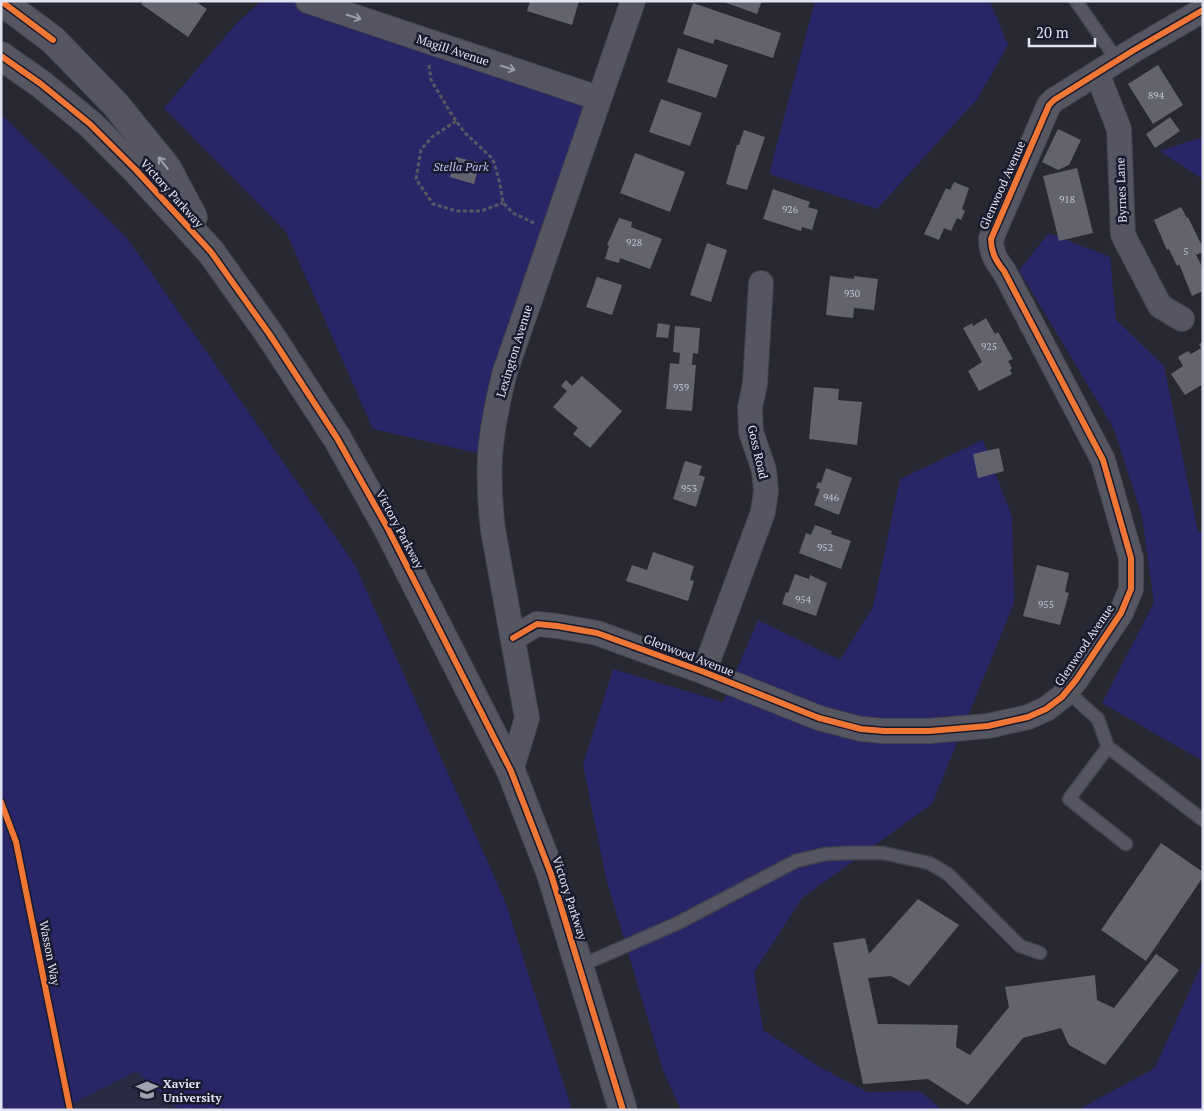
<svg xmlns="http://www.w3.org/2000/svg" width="1204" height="1111" viewBox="0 0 1204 1111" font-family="'PT Serif',serif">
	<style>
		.built { fill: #282b42 }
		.green { fill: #292668 }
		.building { fill: #62636d }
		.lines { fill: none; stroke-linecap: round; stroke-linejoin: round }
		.service-casing { stroke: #42434c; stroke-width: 15 }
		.minor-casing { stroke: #42434c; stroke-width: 26 }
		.tertiary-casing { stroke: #42434c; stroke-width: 30 }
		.path { stroke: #575862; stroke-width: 3; stroke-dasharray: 4 2.5; stroke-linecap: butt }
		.service { stroke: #555662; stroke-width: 12 }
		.minor { stroke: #555662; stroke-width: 24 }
		.tertiary { stroke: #555662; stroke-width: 28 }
		.cycleway-casing { stroke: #191a2d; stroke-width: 9 }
		.cycleway { stroke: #f07635; stroke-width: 6 }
		.oneway { stroke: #9c9daa }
		.labels { text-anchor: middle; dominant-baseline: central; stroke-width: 5; stroke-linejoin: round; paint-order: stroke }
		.number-label { font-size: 10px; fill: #c2c4d0 }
		.street-label { font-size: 12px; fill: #e2e4f1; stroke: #191a2d }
		.park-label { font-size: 12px; font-style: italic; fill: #bbc1ee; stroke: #191a2d }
		.poi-label { font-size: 12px; font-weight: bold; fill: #e2e4f1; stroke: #191a2d; text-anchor: start }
	</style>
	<rect width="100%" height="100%" fill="#272832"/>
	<path class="built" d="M136,1071L179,1110H60Z"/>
	<path class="green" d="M261,1H308L598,98L490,456L373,429L286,232L164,108L235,25Z
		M815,1H990L1008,45L978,98L877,209L769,174Z
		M1,114L127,238L355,565L505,901L572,1110H179L136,1071L60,1110H1Z
		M1203,137V179L1159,151Z
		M1049,233L1110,257L1116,320L1164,366L1198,532L1203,533V761L1102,703L1154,603L1142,516L1114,429L1019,270Z
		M983,440L1012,517L1014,603L932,804L802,898L754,972L763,1030L820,1067L867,1092L920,1091L942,1110H681L663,1070L606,878L583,765L613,669L723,702L758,620L840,660L873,607L900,479Z
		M1203,961V1110H1078L1155,1068Z"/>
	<path class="building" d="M143,1H195L207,9L188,37L141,4Z
		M530,1H579L572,25L527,11Z
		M721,1H762L757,14Z
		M693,3L781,33L773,58L715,39L713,44L683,34Z
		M678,48L728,65L716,98L667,82Z
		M1158,65L1183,105L1153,124L1128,84Z
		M661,99L702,113L690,146L649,132Z
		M1170,117L1180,131L1155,148L1146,134Z
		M1058,129L1081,140L1069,165L1058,170L1042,162Z
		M744,130L765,137L747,190L726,184L737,145H739Z
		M635,153L685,172L670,212L620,193Z
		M456,157L480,163L474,184L450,177Z
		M1077,168L1093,233L1059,241L1043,176Z
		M954,182L969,188L962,209L965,211L961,220L957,218L951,231L944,228L939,240L924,234L946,188L950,190Z
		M773,189L810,202L808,207L818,210L812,230L802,227L801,231L763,219Z
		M1181,207L1187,218L1188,217L1203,248V252L1196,255L1203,268V291L1192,296L1179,264L1177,266L1169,249L1167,250L1154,220Z
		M619,218L632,222L631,227L662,239L650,269L620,258L619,263L605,259L609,246L607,245Z
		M707,243L727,250L711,302L690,295Z
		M830,276L854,279V276L878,279L874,310L854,308L853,318L826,315Z
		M597,277L622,285L612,315L586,307Z
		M986,318L995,334L998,332L1013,359L1008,361L1012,368L1010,370L1012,374L979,391L968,371L982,362L963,328L972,323L973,326Z
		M658,323L670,325L668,338L656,337Z
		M675,326L700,328L698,354L693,353L692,365H696L692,411L666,409L670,363L679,364L680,353L673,352Z
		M1203,342V384L1185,395L1171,374L1183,366L1178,357L1188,351L1191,354L1201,348L1199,344Z
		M582,376L622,411L590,448L573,434L578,428L553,407L567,391L561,386L566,380L572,386Z
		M814,387L839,389L838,400L862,402L857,445L809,439Z
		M999,448L1004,471L978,478L973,454Z
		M685,461L702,466L699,475L705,477L696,507L673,499Z
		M826,468L852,478L839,515L814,505L820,489L816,488L818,482L821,483Z
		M815,525L832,531L831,534L851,541L841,569L799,553L806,533L811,535Z
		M653,552L694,566L690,580L694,581L688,601L626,581L632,565L647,570Z
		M1037,565L1069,573L1065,592L1069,593L1060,625L1023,616Z
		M795,574L809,579L810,575L827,583L816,616L782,604L786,592L788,593Z
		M1161,843L1203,872V877L1146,961L1101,930Z
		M918,899L959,925L909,986L891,976L868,978L878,1024L958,1025L956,1047L970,1055L1009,1007L1005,987L1095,975L1097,1000L1114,1008L1156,954L1179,970L1105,1065L1069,1045L1061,1028L1023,1038L968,1105L928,1079L863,1084L833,943L865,938L869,954Z"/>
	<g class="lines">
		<g class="service-casing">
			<path id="service" d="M1076,1L1117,60
				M1067,691L1098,719L1108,747L1203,820
				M1108,747L1069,799L1126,844
				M580,966L678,923L796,861L826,854L849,853H883L929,863L948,874L1020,946L1040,953"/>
		</g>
		<g class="minor-casing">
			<path id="minor" d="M308,1L598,98
				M1097,73L1119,129L1123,235L1160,306L1182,319
				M513,638L537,624L557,626L597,633L704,672L819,718L861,729L884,731H929L988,726L1028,717L1046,709L1062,697L1076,680L1121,613L1131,589V558L1103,460L1004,271C996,261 991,252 991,239L1049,105L1054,100L1134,50L1203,10
				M704,672L763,512L766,491L764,470L751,432L750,407L755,384L761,283
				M511,771L527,718L493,530C490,505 489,481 490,456C492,427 498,400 505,372L633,1"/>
		</g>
		<g class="tertiary-casing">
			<path id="tertiary" d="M1,1L53,40L116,105L167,168L193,217
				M1,56L41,84L90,124L136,170L211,252L270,335L337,438L387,527L511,771L551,874L623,1110"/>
		</g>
		<path class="path" d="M429,65L431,80L452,115L464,132L493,159L500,184L503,203L513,213L534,223
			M456,121L432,137L421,150L416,179L433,204L457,211H481L503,203"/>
		<use href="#service" class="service"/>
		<use href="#minor" class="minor"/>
		<use href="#tertiary" class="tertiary"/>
		<g class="cycleway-casing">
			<path id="cycleway" d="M1,1L53,40
				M1,56L41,84L90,124L136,170L211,252L270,335L337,438L387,527L511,771L551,874L623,1110
				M513,638L537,624L557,626L597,633L704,672L819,718L861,729L884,731H929L988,726L1028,717L1046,709L1062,697L1076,680L1121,613L1131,589V558L1103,460L1004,271C996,261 991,252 991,239L1049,105L1054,100L1134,50L1203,10
				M1,802L16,842L70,1110"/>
		</g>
		<use href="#cycleway" class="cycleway"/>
	</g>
	<defs><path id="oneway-shaft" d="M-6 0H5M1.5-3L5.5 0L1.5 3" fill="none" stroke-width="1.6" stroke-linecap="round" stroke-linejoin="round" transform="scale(1.25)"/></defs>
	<g class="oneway">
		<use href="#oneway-shaft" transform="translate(354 17) rotate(18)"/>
		<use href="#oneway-shaft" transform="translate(508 68) rotate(18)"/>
		<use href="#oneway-shaft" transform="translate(163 163) rotate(-128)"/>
	</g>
	<defs>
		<g id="university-bare" transform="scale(1.725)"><path d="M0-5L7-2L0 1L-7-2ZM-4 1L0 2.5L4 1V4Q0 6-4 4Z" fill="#a1a2ae" stroke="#191a2d" stroke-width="2.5" paint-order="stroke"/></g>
	</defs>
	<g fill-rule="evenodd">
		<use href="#university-bare" x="147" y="1090"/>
	</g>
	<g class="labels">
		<g class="number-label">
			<text x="1156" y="95">894</text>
			<text x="1067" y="199">918</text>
			<text x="790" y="209">926</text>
			<text x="634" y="242">928</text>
			<text x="1186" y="251">5</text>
			<text x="852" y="293">930</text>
			<text x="989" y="346">925</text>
			<text x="681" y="387">939</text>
			<text x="689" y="488">953</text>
			<text x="831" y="497">946</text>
			<text x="825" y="547">952</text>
			<text x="803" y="599">954</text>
			<text x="1046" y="604">955</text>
		</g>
		<g class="street-label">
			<text transform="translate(453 50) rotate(18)">Magill Avenue</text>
			<text transform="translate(1002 185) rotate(-66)">Glenwood Avenue</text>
			<text transform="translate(1121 190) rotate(-92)">Byrnes Lane</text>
			<text transform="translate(172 193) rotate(48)">Victory Parkway</text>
			<text transform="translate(514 351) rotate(-73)">Lexington Avenue</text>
			<text transform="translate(758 452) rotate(77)">Goss Road</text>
			<text transform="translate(400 529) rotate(62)">Victory Parkway</text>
			<text transform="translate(1084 645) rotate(-56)">Glenwood Avenue</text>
			<text transform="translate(689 655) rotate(21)">Glenwood Avenue</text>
			<text transform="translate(570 898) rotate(72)">Victory Parkway</text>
			<text transform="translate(50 953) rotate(79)">Wasson Way</text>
		</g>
		<g class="park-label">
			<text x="461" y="166">Stella Park</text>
		</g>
		<g class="poi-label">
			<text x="163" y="1083">Xavier<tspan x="163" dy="14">University</tspan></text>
		</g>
	</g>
	<rect width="1204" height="1111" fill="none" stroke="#e2e4f1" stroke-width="5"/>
	<path d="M1029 38v8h66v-8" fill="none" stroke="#e2e4f1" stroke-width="2.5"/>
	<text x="1036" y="38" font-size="15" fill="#e2e4f1" stroke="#191a2d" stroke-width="4" paint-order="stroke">20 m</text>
</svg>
